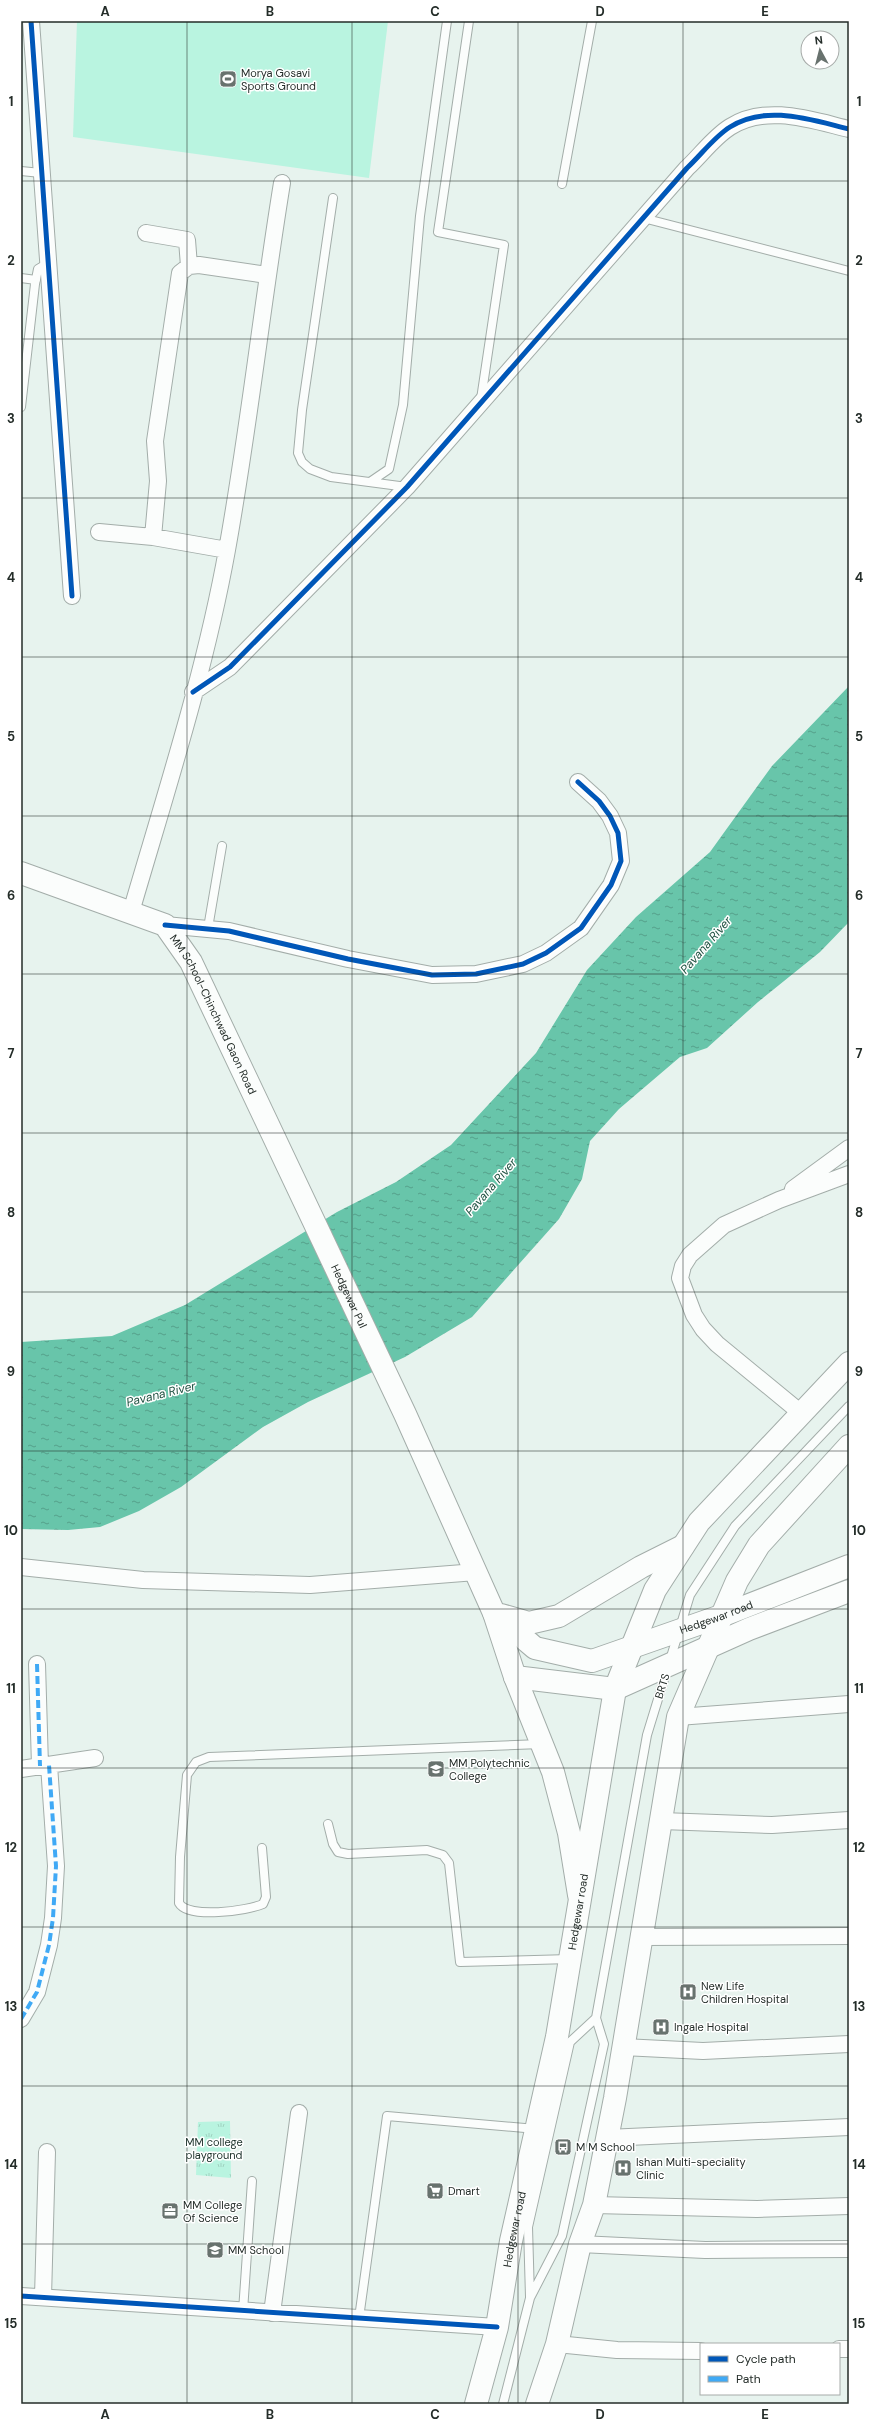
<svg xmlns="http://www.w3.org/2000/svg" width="870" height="2425" viewBox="0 0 870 2425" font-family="'DM Sans',sans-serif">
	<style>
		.park { fill: url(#park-tufts) }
		.pitch { fill: #b9f4e0 }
		.water { fill: url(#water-ripples) }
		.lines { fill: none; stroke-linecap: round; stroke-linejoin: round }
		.service-casing { stroke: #a3ada9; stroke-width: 10 }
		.minor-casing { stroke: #a3ada9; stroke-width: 18 }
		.secondary-casing { stroke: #a3ada9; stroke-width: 24 }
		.primary-casing { stroke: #a3ada9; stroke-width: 24 }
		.service { stroke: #fbfdfc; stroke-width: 8 }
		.minor { stroke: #fbfdfc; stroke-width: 16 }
		.secondary { stroke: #fbfdfc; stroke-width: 22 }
		.primary { stroke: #fbfdfc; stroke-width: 22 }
		.quiet { stroke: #3fa9f5; stroke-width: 4; stroke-dasharray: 8 4; stroke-linecap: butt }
		.cycleway-casing { stroke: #fff; stroke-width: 8 }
		.cycleway { stroke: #0057b8; stroke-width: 5 }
		.grid { fill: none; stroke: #242d29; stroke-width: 1; stroke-opacity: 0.55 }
		.labels { text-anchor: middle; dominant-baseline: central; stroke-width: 3; stroke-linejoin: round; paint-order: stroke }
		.poi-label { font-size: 11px; fill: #242d29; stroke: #fff; text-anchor: start }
		.street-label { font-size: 11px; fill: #242d29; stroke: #fff }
		.park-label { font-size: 11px; fill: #1b3029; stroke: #fff }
		.water-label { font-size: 12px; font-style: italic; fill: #225444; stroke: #fff }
		.neatline { fill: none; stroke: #242d29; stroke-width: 1.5 }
		.grid-label { font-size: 13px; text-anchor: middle; font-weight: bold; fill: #242d29 }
	</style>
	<defs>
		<pattern id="park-tufts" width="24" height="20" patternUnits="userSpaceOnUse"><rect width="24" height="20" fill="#b9f4e0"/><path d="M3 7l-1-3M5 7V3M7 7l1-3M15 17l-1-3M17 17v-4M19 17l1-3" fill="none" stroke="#9fd2c0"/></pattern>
		<pattern id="water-ripples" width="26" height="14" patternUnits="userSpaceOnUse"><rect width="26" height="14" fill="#68c5aa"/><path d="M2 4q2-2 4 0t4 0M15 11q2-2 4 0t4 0" fill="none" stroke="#55a08a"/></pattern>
	</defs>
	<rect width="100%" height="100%" fill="#e7f3ee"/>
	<path class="park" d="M230,2121L231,2178L196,2175L198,2122Z"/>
	<path class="pitch" d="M77,21H388L369,178L73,137Z"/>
	<path class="water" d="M849,686V922L820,952L758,1002L707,1048L680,1057L619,1109L590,1141L582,1179L559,1219L472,1317L405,1357L308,1402L263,1427L181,1487L139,1511L100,1527L68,1530L21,1529V1342L112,1336L185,1305L337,1212L396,1182L451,1145L536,1053L587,970L636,917L710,852L772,766Z"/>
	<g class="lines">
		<g class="service-casing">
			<path id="service" d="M469,21L438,232L504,245L481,399
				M21,171L41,173
				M562,184L592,21
				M333,198L302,410L298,453L302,462L310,469L331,477L407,487
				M643,218L849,271
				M21,278L36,280
				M21,407L35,284L38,269L48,263
				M370,482L389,469L403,405L420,216L447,21
				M208,928L222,846
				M328,1824L333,1844L338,1852L348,1854L427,1850L443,1855L449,1863L460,1962L570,1959
				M262,1848L266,1897L263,1904C247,1911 188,1919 179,1903L180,1857L187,1775L196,1762L209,1757L541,1744
				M530,2297L528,2227L570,2042L596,2018
				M243,2311L252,2181
				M359,2318L387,2116L536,2129
				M503,2404L530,2298L562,2236L604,2044L596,2018L647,1735L690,1595L735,1526L849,1406"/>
		</g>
		<g class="minor-casing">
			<path id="minor" d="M31,21L72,596
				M146,233L187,240L189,266
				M99,532L153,537L227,550
				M153,537L158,481L155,441L180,273L189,266L199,265L267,275
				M193,692L230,667L407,487L687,168C701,155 714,137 730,127C766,104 811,120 849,129
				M131,912C166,792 205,672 227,550C249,428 262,305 282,183
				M165,925L229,931L348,959L432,975L476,974L523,964L546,953L581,928L611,885L621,861L618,833L610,816L599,801L578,782
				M793,1189L849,1148
				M801,1413L717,1344L703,1329L694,1315L680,1278L683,1266L690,1255L724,1225L779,1200L849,1174
				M21,1567L143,1580L310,1585L476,1572
				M37,1664L40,1766
				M678,1717L849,1704
				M21,1769L95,1758
				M662,1821L772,1825L849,1820
				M641,1937L849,1936
				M21,2019L37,1992L49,1945L53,1918L56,1866L49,1765
				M623,2047L703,2051L849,2044
				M607,2138L849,2127
				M594,2205L757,2209L849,2206
				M580,2244L705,2250L849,2249
				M21,2296L497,2327
				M43,2297L47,2152
				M272,2313L299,2113
				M557,2344L617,2350L701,2351
				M839,2349H849"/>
		</g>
		<g class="secondary-casing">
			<g id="secondary">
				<path id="s1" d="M21,873L165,925L191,962L405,1414L494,1613L515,1677L553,1772L569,1833L579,1895"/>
				<path id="s2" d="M494,1613L535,1648L592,1661L721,1616L849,1566"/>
				<path d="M501,1615L529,1623L559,1616L641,1567L683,1546"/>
				<path d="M515,1677L615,1689L749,1629L849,1591"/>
			</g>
		</g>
		<g class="primary-casing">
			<g id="primary">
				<path id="s3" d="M476,2404L497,2327L511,2241L557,2037L615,1689L655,1590L699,1522L849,1363"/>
				<path d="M537,2404L557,2344L580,2244L594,2205L615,2098L678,1717L737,1581L759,1545L849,1446"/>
			</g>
		</g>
		<use href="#service" class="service"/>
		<use href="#minor" class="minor"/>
		<use href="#secondary" class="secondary"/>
		<use href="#primary" class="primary"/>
		<path class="quiet" d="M37,1664L40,1766
			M21,2019L37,1992L49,1945L53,1918L56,1866L49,1765"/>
		<g class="cycleway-casing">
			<path id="cycleway" d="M31,21L72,596
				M193,692L230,667L407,487L687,168C701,155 714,137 730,127C766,104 811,120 849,129
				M165,925L229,931L348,959L432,975L476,974L523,964L546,953L581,928L611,885L621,861L618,833L610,816L599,801L578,782
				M21,2296L497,2327"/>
		</g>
		<use href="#cycleway" class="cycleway"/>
	</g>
	<path class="grid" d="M187,21V2404M352,21V2404M518,21V2404M683,21V2404M21,181H849M21,339H849M21,498H849M21,657H849M21,816H849M21,974H849M21,1133H849M21,1292H849M21,1451H849M21,1609H849M21,1768H849M21,1927H849M21,2086H849M21,2244H849"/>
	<defs>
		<g id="stadium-square" transform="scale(0.9)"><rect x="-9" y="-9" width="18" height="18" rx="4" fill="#68726e" stroke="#fff"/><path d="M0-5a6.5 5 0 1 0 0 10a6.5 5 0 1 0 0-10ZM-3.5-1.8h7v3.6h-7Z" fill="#fff"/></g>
		<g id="university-square" transform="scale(0.9)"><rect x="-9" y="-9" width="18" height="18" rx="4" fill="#68726e" stroke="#fff"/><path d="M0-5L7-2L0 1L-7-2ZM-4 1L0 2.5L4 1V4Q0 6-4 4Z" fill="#fff"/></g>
		<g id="hospital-square" transform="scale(0.9)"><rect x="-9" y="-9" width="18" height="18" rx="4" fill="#68726e" stroke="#fff"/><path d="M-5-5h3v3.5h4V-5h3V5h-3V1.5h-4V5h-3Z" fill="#fff"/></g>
		<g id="bus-square" transform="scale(0.9)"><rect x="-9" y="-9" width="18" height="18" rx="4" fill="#68726e" stroke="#fff"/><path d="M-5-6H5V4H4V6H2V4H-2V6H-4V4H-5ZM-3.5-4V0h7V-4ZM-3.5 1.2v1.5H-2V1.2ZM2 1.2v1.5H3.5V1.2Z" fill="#fff"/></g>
		<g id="supermarket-square" transform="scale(0.9)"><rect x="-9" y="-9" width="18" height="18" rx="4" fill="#68726e" stroke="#fff"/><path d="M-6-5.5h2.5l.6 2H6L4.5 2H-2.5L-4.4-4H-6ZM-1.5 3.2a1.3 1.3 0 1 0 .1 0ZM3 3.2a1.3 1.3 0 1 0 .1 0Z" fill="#fff"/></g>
		<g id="office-square" transform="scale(0.9)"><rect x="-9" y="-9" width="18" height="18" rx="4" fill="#68726e" stroke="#fff"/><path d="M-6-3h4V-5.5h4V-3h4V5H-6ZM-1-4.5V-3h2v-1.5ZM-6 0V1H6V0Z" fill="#fff"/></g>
		<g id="school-square" transform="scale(0.9)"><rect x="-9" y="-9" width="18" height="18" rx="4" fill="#68726e" stroke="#fff"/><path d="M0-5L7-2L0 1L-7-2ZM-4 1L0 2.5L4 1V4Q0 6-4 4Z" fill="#fff"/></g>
	</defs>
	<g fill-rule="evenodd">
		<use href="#stadium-square" x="228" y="79"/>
		<use href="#university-square" x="436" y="1769"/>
		<use href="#hospital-square" x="688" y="1992"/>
		<use href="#hospital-square" x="661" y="2027"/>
		<use href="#bus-square" x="563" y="2147"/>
		<use href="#hospital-square" x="623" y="2168"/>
		<use href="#supermarket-square" x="435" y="2191"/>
		<use href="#office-square" x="170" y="2211"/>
		<use href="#school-square" x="215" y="2250"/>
	</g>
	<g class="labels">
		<g class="poi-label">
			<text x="241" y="73">Morya Gosavi<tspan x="241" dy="13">Sports Ground</tspan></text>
			<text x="449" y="1763">MM Polytechnic<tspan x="449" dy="13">College</tspan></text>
			<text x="701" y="1986">New Life<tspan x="701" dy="13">Children Hospital</tspan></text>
			<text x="674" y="2027">Ingale Hospital</text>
			<text x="576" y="2147">M M School</text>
			<text x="636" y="2162">Ishan Multi-speciality<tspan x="636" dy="13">Clinic</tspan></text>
			<text x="448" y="2191">Dmart</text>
			<text x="183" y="2205">MM College<tspan x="183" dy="13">Of Science</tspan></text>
			<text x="228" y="2250">MM School</text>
		</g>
		<g class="street-label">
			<text stroke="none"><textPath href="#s1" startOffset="255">MM School-Chinchwad Gaon Road</textPath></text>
			<text stroke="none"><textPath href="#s1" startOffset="568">Hedgewar Pul</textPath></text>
			<text stroke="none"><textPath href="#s2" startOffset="244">Hedgewar road</textPath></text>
			<text transform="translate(662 1686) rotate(-73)">BRTS</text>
			<text stroke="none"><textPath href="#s3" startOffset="503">Hedgewar road</textPath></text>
			<text stroke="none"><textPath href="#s3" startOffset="179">Hedgewar road</textPath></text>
		</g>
		<g class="park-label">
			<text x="214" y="2142">MM college<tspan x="214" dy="13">playground</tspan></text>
		</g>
		<g class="water-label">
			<text transform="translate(706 945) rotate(-49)">Pavana River</text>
			<text transform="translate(491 1187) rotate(-49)">Pavana River</text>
			<text transform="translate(161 1394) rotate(-14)">Pavana River</text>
		</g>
	</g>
	<rect width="870" height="2425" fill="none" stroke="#ffffff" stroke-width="44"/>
	<rect x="700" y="2343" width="140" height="52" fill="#ffffff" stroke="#a7aba9"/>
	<rect x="708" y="2356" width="20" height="6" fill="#0057b8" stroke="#a7aba9"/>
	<text x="736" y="2363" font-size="12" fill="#242d29">Cycle path</text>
	<rect x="708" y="2376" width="20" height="6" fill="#3fa9f5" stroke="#a7aba9"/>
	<text x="736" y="2383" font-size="12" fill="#242d29">Path</text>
	<g transform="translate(820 50) rotate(353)"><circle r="19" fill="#ffffff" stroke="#a7aba9"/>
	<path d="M0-3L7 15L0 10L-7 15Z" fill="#68726e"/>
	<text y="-6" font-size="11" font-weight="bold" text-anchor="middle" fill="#242d29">N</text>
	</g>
	<rect x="22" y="22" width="826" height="2381" class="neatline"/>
	<g class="grid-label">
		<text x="105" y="16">A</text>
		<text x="270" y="16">B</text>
		<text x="435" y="16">C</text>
		<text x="600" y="16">D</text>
		<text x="765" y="16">E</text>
		<text x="11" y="106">1</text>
		<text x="859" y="106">1</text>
		<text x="11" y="265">2</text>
		<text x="859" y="265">2</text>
		<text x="11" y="423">3</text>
		<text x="859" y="423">3</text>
		<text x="11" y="582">4</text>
		<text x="859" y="582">4</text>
		<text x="11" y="741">5</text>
		<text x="859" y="741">5</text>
		<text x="11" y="900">6</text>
		<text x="859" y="900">6</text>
		<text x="11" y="1058">7</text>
		<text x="859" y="1058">7</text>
		<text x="11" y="1217">8</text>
		<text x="859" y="1217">8</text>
		<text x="11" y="1376">9</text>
		<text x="859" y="1376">9</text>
		<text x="11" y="1535">10</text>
		<text x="859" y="1535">10</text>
		<text x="11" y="1693">11</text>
		<text x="859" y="1693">11</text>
		<text x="11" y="1852">12</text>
		<text x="859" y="1852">12</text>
		<text x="11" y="2011">13</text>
		<text x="859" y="2011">13</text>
		<text x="11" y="2169">14</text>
		<text x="859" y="2169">14</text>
		<text x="11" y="2328">15</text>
		<text x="859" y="2328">15</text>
		<text x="105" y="2419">A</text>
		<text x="270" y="2419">B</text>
		<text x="435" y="2419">C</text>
		<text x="600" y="2419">D</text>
		<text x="765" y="2419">E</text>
	</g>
</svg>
